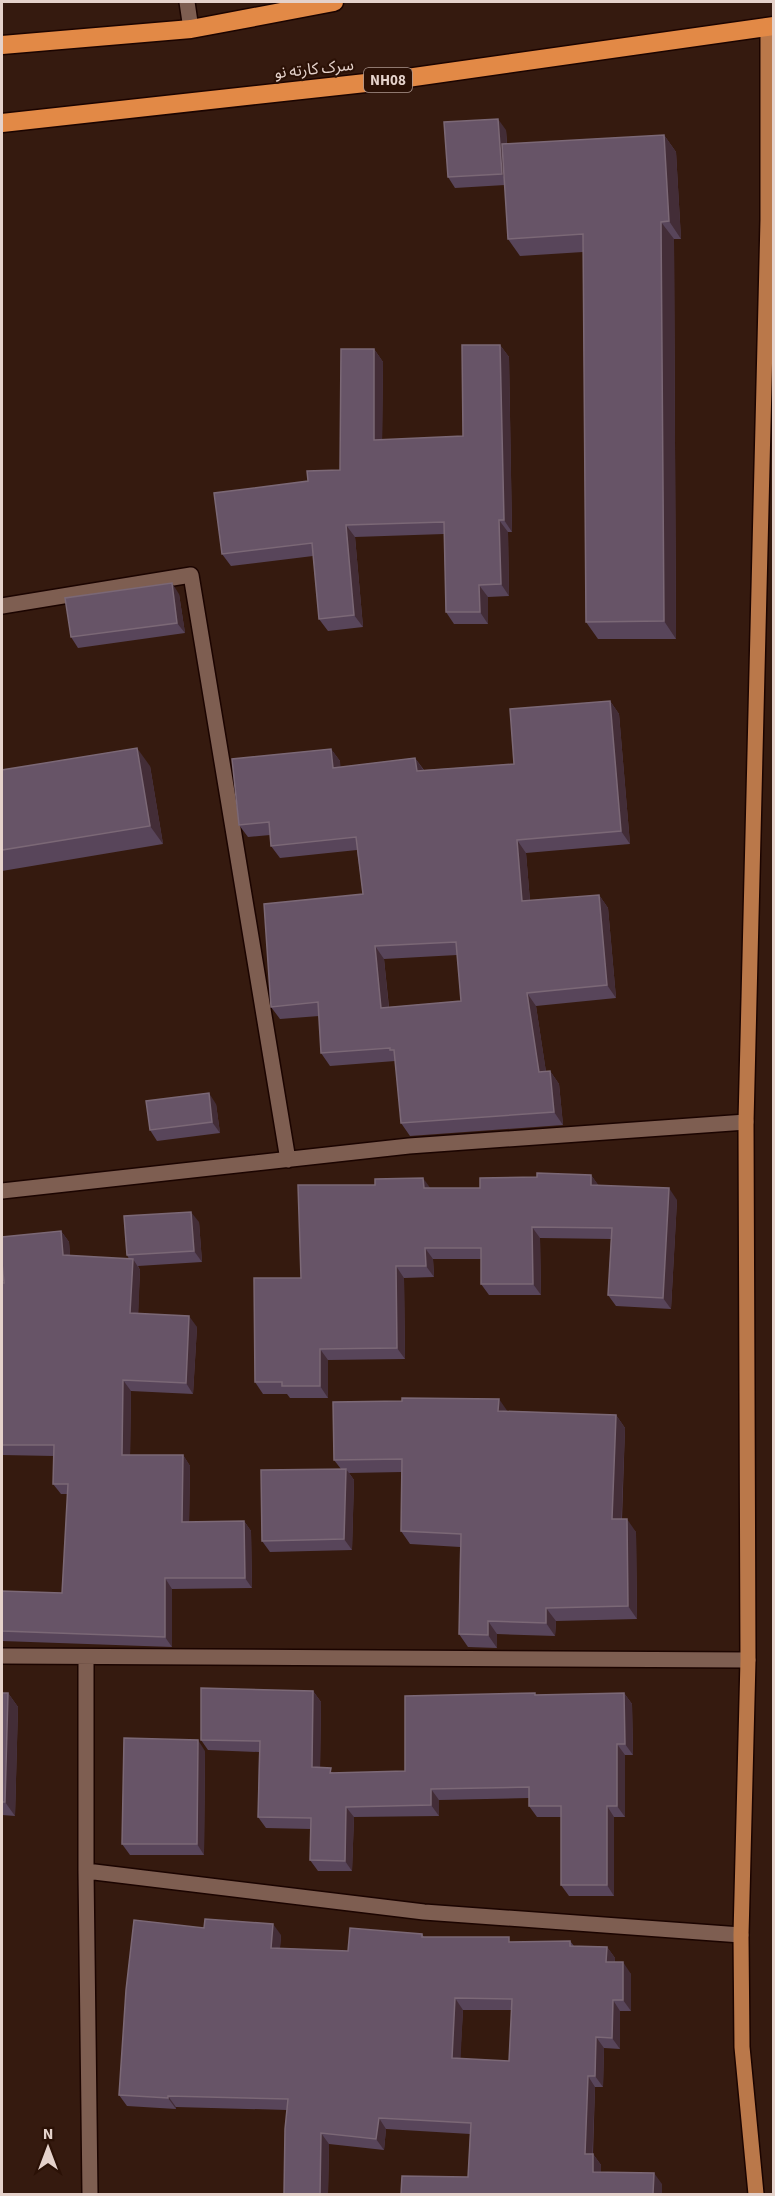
<svg xmlns="http://www.w3.org/2000/svg" width="775" height="2196" viewBox="0 0 775 2196" font-family="'Source Sans 3','Noto Sans Arabic',sans-serif">
	<style>
		.lines { fill: none; stroke-linecap: round; stroke-linejoin: round }
		.minor-casing { stroke: #1b0400; stroke-width: 18 }
		.major-casing { stroke: #1b0400; stroke-width: 18 }
		.highway-casing { stroke: #1b0400; stroke-width: 21 }
		.minor { stroke: #7e5e51; stroke-width: 15 }
		.major { stroke: #ba784a; stroke-width: 15 }
		.highway { stroke: #e28946; stroke-width: 18 }
		.wall { fill: #58455a; fill-rule: evenodd }
		.shaded-wall { fill: #432d37 }
		.building { fill: #675467; stroke: #7b6876; stroke-width: 1.5; fill-rule: evenodd }
		.labels { text-anchor: middle; dominant-baseline: central; stroke-width: 4.5; stroke-linejoin: round; paint-order: stroke }
		.shield { fill: #2b1106; stroke: #ad9890; stroke-width: 1.5 }
		.shield-label { font-size: 15px; font-weight: bold; fill: #e5d2cb }
		.street-label { font-size: 16px; fill: #e5d2cb; stroke: #2b1106 }
	</style>
	<rect width="100%" height="100%" fill="#351a0f"/>
	<g class="lines">
		<g class="minor-casing">
			<path id="minor" d="M187,2L191,29
				M2,606L191,575L288,1160
				M2,1191L409,1146L746,1122
				M2,1656L748,1660
				M86,1658V1871L90,2194
				M86,1871L424,1912L741,1935"/>
		</g>
		<g class="major-casing">
			<path id="major" d="M756,2194L742,2047L741,1935L748,1660L746,1122L768,220V27"/>
		</g>
		<g class="highway-casing">
			<path id="highway" d="M2,45L191,29L334,2
				M2,123L393,80L774,26"/>
		</g>
		<use href="#minor" class="minor"/>
		<use href="#major" class="major"/>
		<use href="#highway" class="highway"/>
	</g>
	<path class="wall" d="M506,130L507,144L664,135L676,152L681,239H674L676,639H598L586,622L583,252L520,256L508,239L505,185L455,188L448,177Z
		M500,345L509,357L512,532H508L509,596L488,597V624H454L446,612L444,534L355,537L363,627L328,631L319,619L313,556L231,566L222,554L308,481L340,470L374,349L383,362L382,440L463,436Z
		M179,594L185,633L78,648L71,637Z
		M610,701L619,714L630,844L526,853L530,901L599,895L608,908L616,998L536,1006L546,1072L550,1071L559,1084L563,1125L410,1136L401,1123L395,1061L330,1066L321,1053L319,1016L280,1019L271,1007L363,894L357,850L280,858L271,846L270,835L248,837L239,825L331,749L340,761V767L415,758L424,770L514,764ZM457,955L461,1001L389,1007L384,959Z
		M150,766L163,844L2,871V770Z
		M216,1104L220,1133L157,1141L150,1130Z
		M591,1175L598,1185L677,1200L671,1309L616,1306L608,1295L611,1239L540,1238L541,1295H489L481,1284V1259H433L434,1277L404,1278L405,1359L328,1360V1398H290L287,1394H263L255,1382L301,1278L430,1188H480L537,1177Z
		M199,1222L202,1262L138,1266L140,1270L138,1313L197,1327L193,1394L131,1391L130,1455H183L190,1466L189,1522L244,1521L251,1531L252,1588L172,1589V1647L2,1641V1591L62,1593L68,1494H61L53,1484L54,1456L2,1455V1283H4L61,1231L69,1242L70,1256L129,1259L127,1255Z
		M507,1411L616,1415L625,1428L622,1519L636,1532L637,1619L556,1621L555,1636L497,1634V1648L468,1647L459,1634L460,1547L410,1544L401,1531L402,1472L349,1473L354,1480L352,1550L270,1552L262,1541L341,1469L334,1460Z
		M313,1691L321,1702L320,1767L334,1773L405,1771L536,1695L624,1693L632,1704L633,1755H625V1817H614V1896H569L561,1885V1817H537L529,1806V1798L439,1800V1816L354,1817L352,1871H318L310,1860L311,1829L266,1828L258,1817L259,1752L208,1750L201,1740Z
		M2,1693H8L18,1707L15,1816L2,1815Z
		M205,1751L204,1855H130L122,1844Z
		M204,1928L281,1935L280,1948L348,1951L422,1934L424,1937L512,1942L570,1941L574,1946L607,1947L615,1958V1962L631,1974V2011H620V2049L604,2048L603,2087H595L593,2154L601,2165V2172L662,2184L468,2177L470,2134L386,2129L384,2150L329,2144L328,2194H284L287,2110L176,2107V2109L127,2106L119,2095ZM463,2010H512L509,2061L460,2059Z"/>
	<path class="shaded-wall" d="M498,119L506,130L509,184L502,174Z
		M664,135L676,152L681,239L669,221Z
		M661,222L674,239L676,639L664,621Z
		M500,345L509,357L512,532L504,520Z
		M374,349L383,362L382,453L374,440Z
		M499,520L508,532L509,596L501,584Z
		M346,525L355,537L363,627L354,615Z
		M172,583L179,594L185,633L177,623Z
		M479,585L488,597V624L480,612Z
		M610,701L619,714L630,844L621,831Z
		M137,748L150,766L163,844L150,826Z
		M331,749L340,761L342,781L333,768Z
		M415,758L424,771H417Z
		M517,840L526,853L531,914L522,901Z
		M599,895L608,908L616,998L607,985Z
		M375,946L384,959L390,1020L381,1008Z
		M527,993L536,1006L548,1085L539,1072Z
		M550,1071L559,1084L563,1125L554,1112Z
		M209,1093L216,1104L220,1133L212,1122Z
		M591,1175L599,1186L591,1185Z
		M423,1178L431,1189L424,1188Z
		M669,1188L677,1200L671,1309L663,1298Z
		M191,1212L199,1222L202,1262L194,1251Z
		M532,1227L540,1238L541,1295L533,1284Z
		M61,1231L69,1242L71,1266L63,1255Z
		M425,1248L433,1259L434,1277L426,1266Z
		M133,1259L140,1270L138,1323L130,1313Z
		M396,1266L404,1278L405,1359L397,1348Z
		M189,1316L197,1327L193,1394L186,1383Z
		M320,1349L328,1360V1398L320,1386Z
		M123,1380L131,1391L130,1465L122,1455Z
		M499,1399L508,1412L498,1411Z
		M616,1415L625,1428L621,1532L612,1519Z
		M183,1455L190,1466L189,1533L182,1522Z
		M346,1469L354,1480L352,1550L344,1539Z
		M627,1519L636,1532L637,1619L628,1606Z
		M244,1521L251,1531L252,1588L245,1578Z
		M165,1578L172,1589V1647L165,1637Z
		M546,1608L556,1621L555,1636L546,1623Z
		M488,1621L497,1634V1648L488,1635Z
		M313,1691L321,1702L320,1778L312,1767Z
		M8,1693L18,1707L15,1816L5,1802Z
		M624,1693L632,1704L633,1755L625,1744Z
		M198,1740L205,1751L204,1855L197,1844Z
		M617,1744L625,1755V1817L617,1806Z
		M431,1789L439,1800V1816L431,1805Z
		M607,1806L614,1817V1896L607,1885Z
		M346,1807L354,1817L352,1871L345,1861Z
		M273,1924L281,1935L279,1959L271,1948Z
		M607,1947L615,1958L614,1974L606,1962Z
		M623,1962L631,1974V2011L623,2000Z
		M455,1998L463,2010L460,2070L452,2058Z
		M613,2000L620,2011V2049L612,2038Z
		M596,2037L604,2048L603,2087L595,2076Z
		M588,2076L595,2087L592,2165L585,2154Z
		M168,2096L176,2107V2109L168,2098Z
		M379,2118L386,2129L384,2150L376,2139Z
		M321,2133L329,2144L328,2194H320Z
		M593,2154L601,2165V2183L593,2172Z
		M654,2173L662,2184V2194H653Z"/>
	<path class="building" d="M498,119L502,174L448,177L444,122Z
		M664,135L669,221L661,222L664,621L586,622L583,234L508,239L502,144Z
		M462,345H500L504,520H499L501,584L479,585L480,612H446L444,522L346,525L354,615L319,619L312,543L222,554L214,493L308,481L307,471L340,470L341,349H374V440L463,436Z
		M172,583L177,623L71,637L65,598Z
		M610,701L621,831L517,840L522,901L599,895L607,985L527,993L539,1072L550,1071L554,1112L401,1123L394,1050H390V1048L321,1053L318,1002L271,1007L264,904L363,894L356,837L271,846L269,822L239,825L232,759L331,749L333,768L415,758L417,771L514,764L510,709ZM456,942L461,1001L381,1008L375,946Z
		M137,748L150,826L2,850V770Z
		M209,1093L212,1122L150,1130L146,1101Z
		M537,1173L591,1175V1185L669,1188L663,1298L608,1295L612,1228L532,1227L533,1284H481V1248H425L426,1266H396L397,1348L320,1349V1386H282V1382H255L254,1278H301L298,1185H375V1179L423,1178L424,1188H480V1178L537,1177Z
		M191,1212L194,1251L127,1255L124,1216Z
		M61,1231L63,1255L133,1259L130,1313L189,1316L186,1383L123,1380L122,1455H183L182,1522L244,1521L245,1578H165V1637L2,1631V1591L62,1593L68,1484H53L54,1445H2V1283H4L2,1263V1237Z
		M402,1398L499,1399L498,1411L616,1415L612,1519H627L628,1606L546,1608V1623L488,1621V1635L459,1634L461,1534L401,1531L402,1459L334,1460L333,1402L402,1401Z
		M346,1469L344,1539L262,1541L261,1470Z
		M201,1688L313,1691L312,1767L331,1768L330,1773L405,1771V1696L535,1693V1695L624,1693L625,1744H617V1806H607V1885H561V1806H529V1787L431,1789V1805L346,1807L345,1861L310,1860L311,1818L258,1817L260,1741L201,1740Z
		M2,1693H8L5,1802H2Z
		M124,1738L198,1740L197,1844H122Z
		M205,1919L273,1924L271,1948L348,1951L350,1928L422,1934V1937H509V1942L570,1941V1946L607,1947L606,1962H623V2000H613L612,2038L596,2037L595,2076H588L585,2154H593V2172L654,2173L653,2194H401L402,2176L468,2177L471,2123L379,2118L376,2139L321,2133L320,2194H284L285,2129L288,2099L168,2096V2098L119,2095L126,1990L134,1920L204,1928ZM455,1998L512,1999L509,2061L452,2058Z"/>
	<g class="labels">
		<rect class="shield" x="364" y="68" width="48" height="24" rx="4.5"/>
		<g class="shield-label">
			<text x="388" y="80">NH08</text>
		</g>
		<g class="street-label">
			<text transform="translate(314 69) rotate(-6)">سرک کارته نو</text>
		</g>
	</g>
	<rect width="775" height="2196" fill="none" stroke="#e5d2cb" stroke-width="6"/>
	<g transform="translate(48 2148)" stroke="#2b1106" stroke-width="4.5" paint-order="stroke">
	<path d="M0-4.5L10 22L0 15L-10 22Z" fill="#e5d2cb"/>
	<text y="-9" font-size="16" font-weight="bold" text-anchor="middle" fill="#e5d2cb">N</text>
	</g>
</svg>
